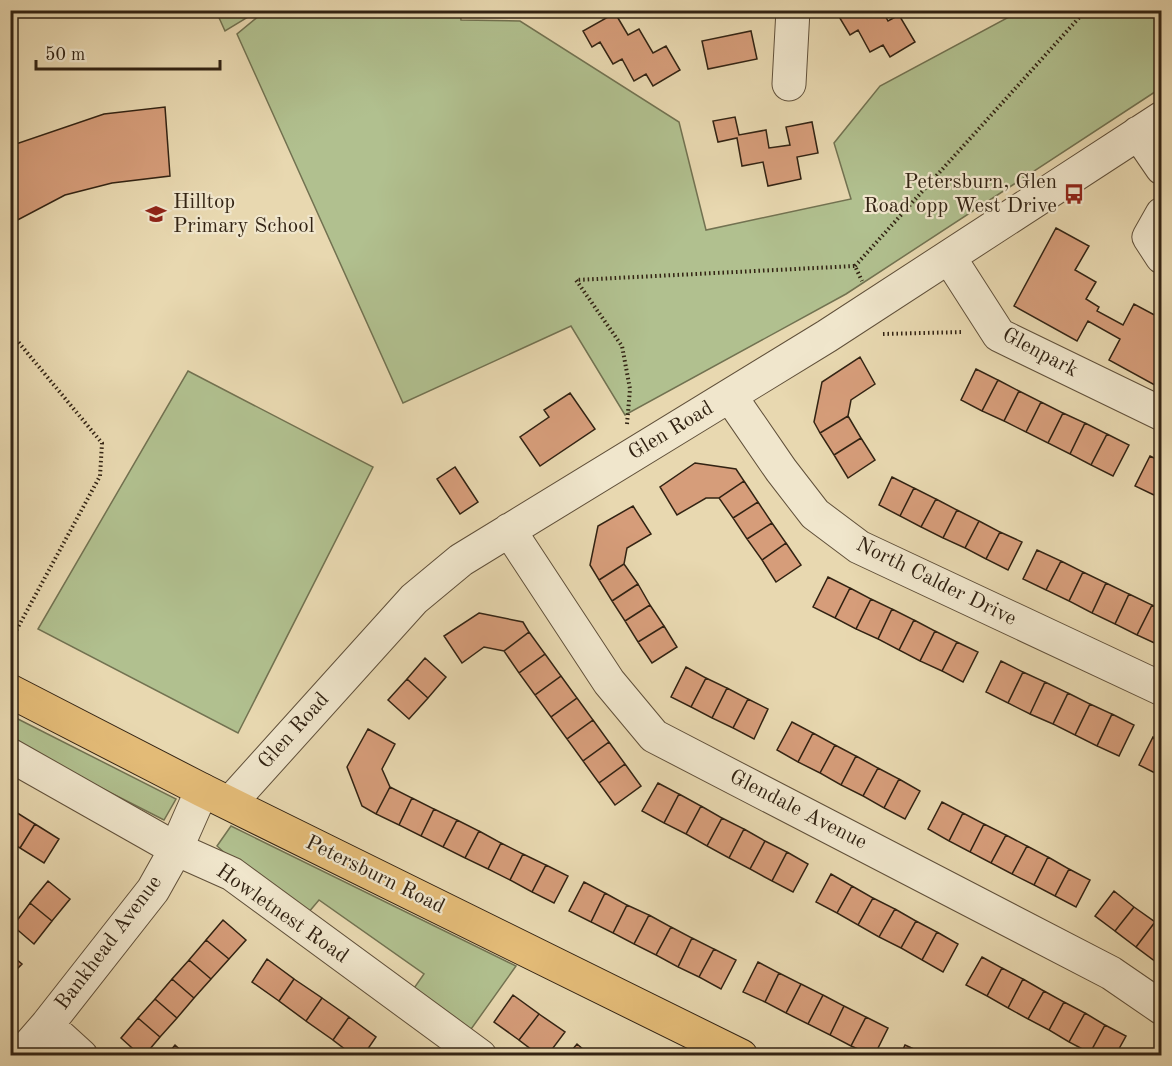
<svg xmlns="http://www.w3.org/2000/svg" width="1172" height="1066" viewBox="0 0 1172 1066" font-family="'Old Standard TT',serif">
	<style>
		.green { fill: #b1c08f; stroke: #727251; stroke-width: 1.5 }
		.building { fill: #d69d7a; stroke: #322313; stroke-width: 1.5 }
		.lines { fill: none; stroke-linecap: round; stroke-linejoin: round }
		.minor-casing { stroke: #60503a; stroke-width: 35 }
		.major-casing { stroke: #322313; stroke-width: 35 }
		.path { stroke: #322313; stroke-width: 4; stroke-dasharray: 1.5 3; stroke-linecap: butt }
		.minor { stroke: #f0e6cc; stroke-width: 33 }
		.major { stroke: #e4bc78; stroke-width: 33 }
		.labels { text-anchor: middle; dominant-baseline: central; stroke-width: 4.5; stroke-linejoin: round; paint-order: stroke }
		.poi-label { font-size: 21px; fill: #322313; stroke: #f0e6cc; text-anchor: end }
		.street-label { font-size: 21px; fill: #322313; stroke: #f0e6cc }
	</style>
	<rect width="100%" height="100%" fill="#e8d8b0"/>
	<filter id="stains"><feTurbulence type="fractalNoise" baseFrequency=".00333" numOctaves="4"/><feColorMatrix values="0 0 0 0 .2 0 0 0 0 .09 0 0 0 0 .02 0 0 0 .5 -.17"/></filter>
	<radialGradient id="worn" r=".72"><stop offset=".6" stop-color="#630" stop-opacity="0"/><stop offset="1" stop-color="#630" stop-opacity=".3"/></radialGradient>
	<path class="green" d="M266,10H460L461,20L520,21L679,122L706,230L851,199L834,143L880,86L1020,11H1161V88L846,294L625,415L571,326L403,403L237,34Z
		M216,11H258L225,31Z
		M188,371L373,467L238,733L38,629Z
		M10,715L176,799L164,820L11,742Z
		M231,826L516,966L469,1032L412,991L424,974L319,900L308,913L237,864L217,846Z"/>
	<path class="building" d="M835,10H882L888,21L899,15L915,42L890,57L883,45L870,52L858,30L850,35Z
		M615,13L628,35L639,29L653,53L666,46L680,70L653,86L646,74L634,81L622,59L613,64L600,42L592,47L583,31Z
		M751,31L757,59L708,69L702,41Z
		M165,107L170,176L112,183L65,195L10,224V146L104,114Z
		M735,117L739,135L766,130L769,148L790,145L786,127L812,122L818,153L797,157L801,179L768,186L763,162L742,166L737,138L718,142L713,121Z
		M1056,228L1089,246L1075,270L1096,282L1086,299L1099,307L1097,311L1123,325L1134,304L1162,319V389L1109,360L1120,339L1088,321L1077,341L1014,306Z
		M860,357L875,384L851,400L848,416L820,433L814,422L822,382Z
		M976,369L998,380L982,411L961,400Z
		M998,380L1019,391L1004,421L982,411Z
		M1019,391L1041,402L1026,432L1004,421Z
		M570,393L595,429L540,466L520,437L549,417L544,410Z
		M1041,402L1063,413L1048,443L1026,432Z
		M1063,413L1085,423L1070,454L1048,443Z
		M848,416L861,438L834,455L820,433Z
		M1085,423L1107,434L1091,465L1070,454Z
		M1107,434L1129,445L1113,476L1091,465Z
		M861,438L875,460L848,478L834,455Z
		M1150,456L1162,462V486L1156,496L1135,486Z
		M695,463L736,469L744,481L719,498H706L677,515L660,487Z
		M455,467L478,502L460,514L437,479Z
		M892,477L914,488L900,516L879,505Z
		M744,481L758,502L733,518L719,498Z
		M914,488L936,499L921,527L900,516Z
		M936,499L957,510L943,538L921,527Z
		M758,502L772,523L747,539L733,518Z
		M633,506L651,534L627,548L624,564L599,580L590,565L598,526Z
		M957,510L979,521L965,548L943,538Z
		M979,521L1000,532L986,559L965,548Z
		M772,523L786,543L762,560L747,539Z
		M1000,532L1022,542L1008,570L986,559Z
		M786,543L801,565L776,582L762,560Z
		M1037,550L1061,561L1046,590L1023,579Z
		M1061,561L1083,572L1069,601L1046,590Z
		M624,564L638,584L612,601L599,580Z
		M1083,572L1106,583L1092,613L1069,601Z
		M828,577L850,588L835,618L813,607Z
		M1106,583L1129,594L1115,624L1092,613Z
		M638,584L650,605L625,621L612,601Z
		M850,588L871,599L856,629L835,618Z
		M1129,594L1152,605L1137,635L1115,624Z
		M871,599L892,609L878,639L856,629Z
		M650,605L664,626L638,642L625,621Z
		M1152,605L1162,610L1161,646L1137,635Z
		M892,609L914,620L899,650L878,639Z
		M479,613L523,622L529,632L504,651L484,647L462,663L444,636Z
		M914,620L935,631L920,661L899,650Z
		M664,626L677,647L652,663L638,642Z
		M935,631L957,642L942,671L920,661Z
		M529,632L545,654L519,673L504,651Z
		M957,642L978,652L963,682L942,671Z
		M545,654L561,676L535,695L519,673Z
		M425,658L446,677L428,698L407,679Z
		M1001,661L1023,672L1008,703L986,692Z
		M686,667L706,678L691,707L671,697Z
		M1023,672L1045,682L1030,714L1008,703Z
		M561,676L577,698L551,717L535,695Z
		M706,678L727,688L712,718L691,707Z
		M407,679L428,698L409,719L388,700Z
		M1045,682L1068,693L1053,724L1030,714Z
		M727,688L748,699L733,728L712,718Z
		M1068,693L1090,704L1075,735L1053,724Z
		M577,698L593,720L567,739L551,717Z
		M748,699L768,709L754,739L733,728Z
		M1090,704L1112,714L1097,746L1075,735Z
		M1112,714L1134,725L1119,756L1097,746Z
		M593,720L609,742L583,761L567,739Z
		M792,722L813,733L798,762L777,750Z
		M368,729L395,744L382,769L390,787L376,814L362,806L347,767Z
		M813,733L835,745L820,773L798,762Z
		M1153,737L1162,741L1161,776L1139,765Z
		M609,742L625,764L599,783L583,761Z
		M835,745L856,756L841,785L820,773Z
		M856,756L878,768L863,796L841,785Z
		M625,764L641,786L615,805L599,783Z
		M878,768L899,779L884,808L863,796Z
		M899,779L920,791L905,819L884,808Z
		M658,783L679,794L664,823L642,811Z
		M390,787L412,798L399,825L376,814Z
		M679,794L701,806L686,834L664,823Z
		M412,798L434,809L421,836L399,825Z
		M942,802L963,813L949,841L928,829Z
		M701,806L722,818L707,846L686,834Z
		M11,809L35,824L20,848L10,842Z
		M434,809L457,820L443,847L421,836Z
		M963,813L984,824L970,852L949,841Z
		M722,818L744,829L729,858L707,846Z
		M457,820L479,831L465,858L443,847Z
		M35,824L59,839L44,863L20,848Z
		M984,824L1006,835L991,863L970,852Z
		M744,829L765,841L750,869L729,858Z
		M479,831L501,843L488,869L465,858Z
		M1006,835L1027,846L1012,874L991,863Z
		M765,841L787,852L772,881L750,869Z
		M501,843L523,854L510,880L488,869Z
		M1027,846L1048,857L1034,885L1012,874Z
		M787,852L808,864L793,892L772,881Z
		M523,854L546,865L532,892L510,880Z
		M1048,857L1069,869L1055,896L1034,885Z
		M546,865L568,876L554,903L532,892Z
		M1069,869L1090,880L1076,907L1055,896Z
		M831,874L852,886L837,913L816,902Z
		M48,881L70,899L52,921L30,903Z
		M584,882L605,893L591,922L569,911Z
		M852,886L873,898L858,925L837,913Z
		M1114,891L1134,907L1115,931L1095,916Z
		M605,893L627,905L613,933L591,922Z
		M873,898L895,909L879,937L858,925Z
		M30,903L52,921L34,944L13,926Z
		M627,905L649,915L634,944L613,933Z
		M1134,907L1155,922L1136,947L1115,931Z
		M895,909L916,921L901,948L879,937Z
		M649,915L671,927L656,955L634,944Z
		M223,920L246,940L229,959L206,940Z
		M916,921L937,932L922,960L901,948Z
		M1155,922L1162,927V955L1156,962L1136,947Z
		M671,927L692,938L678,967L656,955Z
		M937,932L958,944L943,972L922,960Z
		M692,938L714,949L699,977L678,967Z
		M206,940L229,959L211,979L189,960Z
		M714,949L736,960L721,989L699,977Z
		M10,954L22,964L10,976Z
		M982,957L1002,968L987,996L966,985Z
		M267,959L294,979L279,1001L252,982Z
		M189,960L211,979L194,998L172,979Z
		M758,962L779,973L765,1002L743,992Z
		M1002,968L1023,979L1008,1008L987,996Z
		M779,973L801,984L786,1013L765,1002Z
		M172,979L194,998L177,1018L155,999Z
		M294,979L322,998L306,1021L279,1001Z
		M1023,979L1044,991L1028,1019L1008,1008Z
		M801,984L823,995L808,1024L786,1013Z
		M1044,991L1064,1002L1049,1030L1028,1019Z
		M513,995L539,1014L519,1040L494,1022Z
		M823,995L844,1006L830,1035L808,1024Z
		M322,998L349,1017L333,1040L306,1021Z
		M155,999L177,1018L160,1037L138,1018Z
		M1064,1002L1085,1013L1069,1042L1049,1030Z
		M844,1006L866,1017L851,1046L830,1035Z
		M1085,1013L1105,1025L1090,1053L1069,1042Z
		M539,1014L565,1032L547,1056H540L519,1040Z
		M349,1017L376,1037L363,1056H354L333,1040Z
		M866,1017L888,1028L874,1056L851,1046Z
		M138,1018L160,1037L144,1056H141L121,1038Z
		M1105,1025L1126,1036L1115,1056H1094L1090,1053Z
		M577,1044L591,1056H567Z
		M175,1045L187,1056H166Z
		M905,1045L927,1055V1056H900Z"/>
	<g class="lines">
		<g class="minor-casing">
			<path id="minor" d="M789,84L793,10
				M1138,133L1162,168
				M1162,214L1149,237L1162,257
				M949,257L999,335L1162,414
				M730,396L781,470L815,514L859,547L1162,689
				M509,530L609,682L654,736L1111,973L1162,1008
				M10,755L176,849L232,874L480,1056
				M230,803L414,599L461,560L827,336L1162,118
				M47,1025L81,1056
				M20,1056L47,1025L153,890L176,849L202,790"/>
		</g>
		<g class="major-casing">
			<path id="major" d="M10,691L202,790L741,1056"/>
		</g>
		<path class="path" d="M855,266L1086,10
			M10,332L102,443L100,476L10,642
			M883,334L963,332
			M627,424L630,389L622,346L576,280L855,266L862,281"/>
		<use href="#minor" class="minor"/>
		<use href="#major" class="major"/>
	</g>
	<defs>
		<g id="bus-bare" transform="scale(1.62)"><path d="M-5-6H5V4H4V6H2V4H-2V6H-4V4H-5ZM-3.5-4V0h7V-4ZM-3.5 1.2v1.5H-2V1.2ZM2 1.2v1.5H3.5V1.2Z" fill="#8f2418" stroke="#f0e6cc" stroke-width="2.5" paint-order="stroke"/></g>
		<g id="school-bare" transform="scale(1.62)"><path d="M0-5L7-2L0 1L-7-2ZM-4 1L0 2.5L4 1V4Q0 6-4 4Z" fill="#8f2418" stroke="#f0e6cc" stroke-width="2.5" paint-order="stroke"/></g>
	</defs>
	<g fill-rule="evenodd">
		<use href="#bus-bare" x="1074" y="194"/>
		<use href="#school-bare" x="156" y="214"/>
	</g>
	<g class="labels">
		<g class="poi-label">
			<text x="1057" y="182">Petersburn, Glen<tspan x="1057" dy="24">Road opp West Drive</tspan></text>
			<text x="173" y="202" text-anchor="start">Hilltop<tspan x="173" dy="24">Primary School</tspan></text>
		</g>
		<g class="street-label">
			<text transform="translate(1040 353) rotate(28)">Glenpark</text>
			<text transform="translate(671 431) rotate(-31)">Glen Road</text>
			<text transform="translate(936 582) rotate(26)">North Calder Drive</text>
			<text transform="translate(294 731) rotate(-48)">Glen Road</text>
			<text transform="translate(798 810) rotate(27)">Glendale Avenue</text>
			<text transform="translate(375 875) rotate(26)">Petersburn Road</text>
			<text transform="translate(282 914) rotate(35)">Howletnest Road</text>
			<text transform="translate(109 943) rotate(-53)">Bankhead Avenue</text>
		</g>
	</g>
	<rect width="1172" height="1066" fill="none" stroke="#e8d8b0" stroke-width="36"/>
	<rect x="12" y="12" width="1148" height="1042" fill="none" stroke="#322313" stroke-width="3"/>
	<rect x="18" y="18" width="1136" height="1030" fill="none" stroke="#322313" stroke-width="1.5"/>
	<path d="M36 60v9h184v-9" fill="none" stroke="#322313" stroke-width="3"/>
	<text x="45" y="60" font-size="18" fill="#322313" stroke="#f0e6cc" stroke-width="4.5" paint-order="stroke">50 m</text>
	<rect width="100%" height="100%" filter="url(#stains)"/>
	<rect width="100%" height="100%" fill="url(#worn)"/>
</svg>
